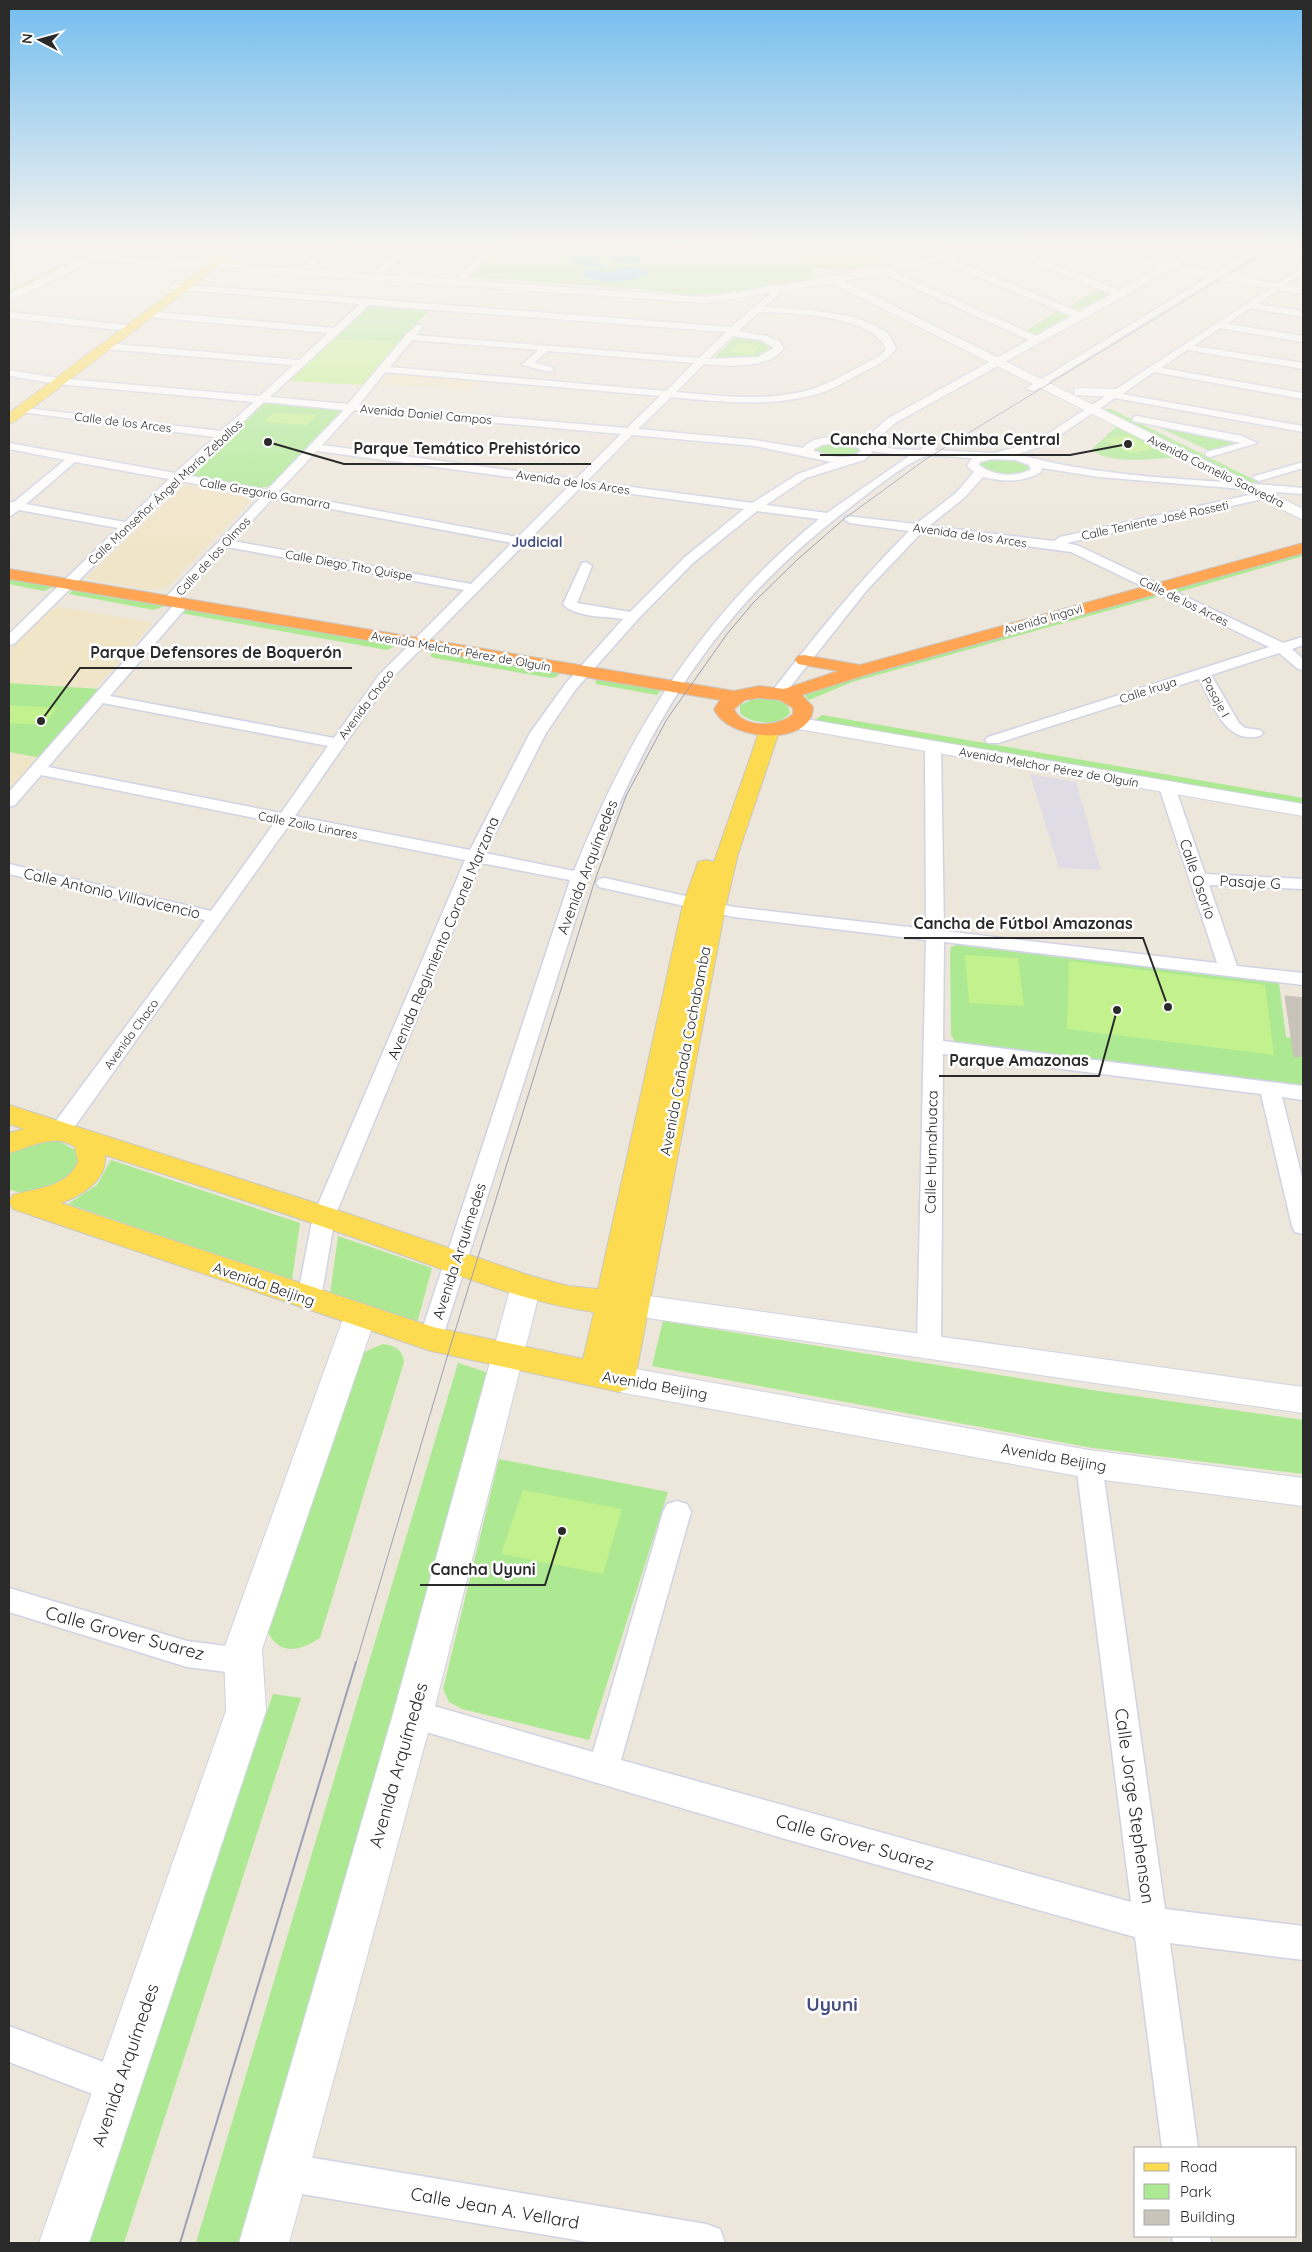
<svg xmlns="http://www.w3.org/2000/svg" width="1312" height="2252" viewBox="0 0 1312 2252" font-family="Quicksand,sans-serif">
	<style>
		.industrial { fill: #dfdce5 }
		.education { fill: #f1e5c8 }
		.green { fill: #ace992 }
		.pitch { fill: #c3f18d }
		.water { fill: #64cbf9 }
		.building { fill: #c8c4b9; stroke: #c9c2b4 }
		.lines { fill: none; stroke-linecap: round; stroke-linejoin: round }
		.street-casing { stroke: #d0d3e4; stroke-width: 3 }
		.secondary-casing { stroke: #d0d3e4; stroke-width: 2 }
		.primary-casing { stroke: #c8c8c8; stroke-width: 2 }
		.highway-casing { stroke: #c8c8c8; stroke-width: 2 }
		.street { fill: #fff; fill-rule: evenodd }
		.secondary { fill: #fff; fill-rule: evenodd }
		.primary { fill: #fddb50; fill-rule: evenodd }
		.highway { fill: #ffa554; fill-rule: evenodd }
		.tram-far1 { stroke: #9d9fb6; stroke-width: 1 }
		.tram { stroke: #9d9fb6; stroke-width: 2 }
		.labels { text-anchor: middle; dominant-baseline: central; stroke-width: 5; stroke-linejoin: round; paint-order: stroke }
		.far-street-label { font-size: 12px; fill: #2a2a2a; stroke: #fff }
		.far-neighbourhood-label { font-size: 14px; font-weight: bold; fill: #464e7f; stroke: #fff }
		.street-label { font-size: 15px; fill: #2a2a2a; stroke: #fff }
		.near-street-label { font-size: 18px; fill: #2a2a2a; stroke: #fff }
		.near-neighbourhood-label { font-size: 19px; font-weight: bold; fill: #464e7f; stroke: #fff }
		.leader { fill: none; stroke: #2a2a2a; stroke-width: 2 }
		.callout-dot { fill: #2a2a2a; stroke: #fff; stroke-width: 2 }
		.callout-label { font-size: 16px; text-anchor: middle; font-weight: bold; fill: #2a2a2a; stroke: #fff; stroke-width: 5; stroke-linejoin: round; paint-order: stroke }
	</style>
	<rect width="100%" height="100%" fill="#ede6db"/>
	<path class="industrial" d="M1030,774L1076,782L1101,870L1059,868Z"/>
	<path class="education" d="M397,373L481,380L469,390L381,384L388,374Z
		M189,484L251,496L253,499L168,586L151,590L87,579V577L184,485Z
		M59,607L150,622L151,625L96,688L9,683V651L48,611Z
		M9,752L39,758L9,790Z"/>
	<path class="green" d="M500,243H633L689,249L699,245L696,243H758L767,248L933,243L945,249C911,259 871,268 839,270C829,271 820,265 812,270L814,276L800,281L769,285L736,292L690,295L632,288L471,277Z
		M98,253L201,257L202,258L192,262L82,260L9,296V290L78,256Z
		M235,263L433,278H435L228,264Z
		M841,280H844L998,356L995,357Z
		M1102,288L1112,294C1093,303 1083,314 1061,307H1067Z
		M373,305L424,309L428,311L401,342L333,339L368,307Z
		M1060,310L1071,315L1039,334L1033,335L1021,330H1027Z
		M737,335L758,338L775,348L760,358L712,360Z
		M271,403L342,410L271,486L254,489L189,475L261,405Z
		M1102,409H1111L1261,483L1243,481Z
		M1154,425L1244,443L1210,451Z
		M1117,426L1182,457C1160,458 1106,466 1092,449Z
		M837,443L855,446L860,452C849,460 827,459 815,451L820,445Z
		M988,459C1001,459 1022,456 1029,468C1017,481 993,474 980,467V462Z
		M1303,552V556L1179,592L1171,589Z
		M9,578L53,585L55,586L44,591L9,584Z
		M73,590H77L165,606L154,610L69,594Z
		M1151,594L1157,597L852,682L809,700L802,691Z
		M184,609H188L396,645L387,650L180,613Z
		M433,652H436L560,673L556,677L551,678L434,658L430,656Z
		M601,679L662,689L657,695L596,684L595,681Z
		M9,683L100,689L42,758L9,752Z
		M767,698C776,700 789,701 790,713C779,727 751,724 740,713V705L751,700Z
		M822,715L1303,798V805L812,722Z
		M956,945L1279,983L1286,1037L1303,1040V1088L962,1045L955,1041L951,1035L950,954L951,947Z
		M46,1140L59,1141L75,1150C88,1181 31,1200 9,1189V1155L21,1147Z
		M111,1160L300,1223L292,1280L68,1204L97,1185Z
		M338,1236L432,1268L417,1323L330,1294Z
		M663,1321L1092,1390L1303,1420V1474L1093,1448L652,1366Z
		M383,1344C395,1346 402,1349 404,1362L320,1638C298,1652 279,1656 266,1629L362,1353Z
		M458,1363L489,1373L242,2243H196Z
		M499,1459L668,1492L589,1740L462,1709L449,1702L443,1689Z
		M273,1694L301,1698L124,2243H86Z"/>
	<path class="pitch" d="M758,243H933L945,249L850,268L834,263L800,262Z
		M738,244L756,248L759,252C747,260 716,261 706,250L716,245Z
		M333,339L401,342L365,385L289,381Z
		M737,344L760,346L752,354L729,352Z
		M274,413L317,415L307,425L263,422Z
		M1128,435L1154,449L1129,453L1103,439Z
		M9,705L58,708L42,725L9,723Z
		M965,955L1018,958L1024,1006L969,1003Z
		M1069,961L1265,985L1274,1055L1067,1029Z
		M523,1490L622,1509L603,1574L501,1554Z"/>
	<path class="water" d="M615,254L625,253L624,256H633L635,254L644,255L638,257L642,260C634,265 622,264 612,261L611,259L620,256Z
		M593,255L603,258L597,264L604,265L605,268H589L567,261L574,256Z
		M632,266L649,272C638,284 594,284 581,275L589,270L614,272L617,269Z"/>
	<path class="building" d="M1285,996L1303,998V1056L1294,1057Z"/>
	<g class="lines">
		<g class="street-casing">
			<path id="street" d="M164,243H174L155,256H149V252Z
				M331,243H340L309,269H303V265Z
				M408,243H417L383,274H377V270Z
				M490,243H498L461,285H455V281Z
				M1203,243H1213L1124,296L895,423L872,444L894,449L919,450L933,443L938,446L934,450L995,453L1037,441L1303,267V272L1257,304L1303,311V317L1250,308L1227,324L1303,336V342L1220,328L1194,346L1303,363V369L1187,350L1161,368L1303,393V399L1154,372L1122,394L1303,426V432L1115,398L1045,445L1018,454C1107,480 1211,479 1303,488V494L1276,492L1275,496L1271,497L1067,543L1079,546L1283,643L1303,637V645L1292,649L1303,659V670L1298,669L1279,653L1211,675L1239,723L1245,728L1260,730L1263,733L1260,736C1225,745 1213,704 1199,679L998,743H988L985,740L988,737L1269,647L1071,552L922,532L867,590L783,696H773L771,693L773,690C816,635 860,580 909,531L850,523L844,519L846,516L916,524L956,493L974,472L967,466L972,458C960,458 932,453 923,457C903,465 866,495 848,509C715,610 648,723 589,877L440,1346L431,1348L422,1346L419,1339L570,880L481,863L335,1216L321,1299L317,1305L309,1308L301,1305L297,1299L313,1216L465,860L289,825L68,1136L60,1138L52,1136L49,1131L52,1126L205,920L9,874V864L211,911L275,822L41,775L15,805L9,807V792L178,600L183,599L190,603L110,696L334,738L379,675L464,590L227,547L175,604H165L163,601L165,598L262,496L180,481L14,644L9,645V634L118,528L19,510L9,517V502H14L65,460L9,449V443L175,473L215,437L21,412L16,409L17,407L221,431L254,402L57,384L9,376V370L57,378L260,396L293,365L104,349L99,346L104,343L299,360L328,333L147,317L143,314L147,311L334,328L360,304L171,289L170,287L174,284L731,327L773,291L767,287L771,284L783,290L765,307C799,309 863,311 889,335C892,339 894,344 896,349C886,362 872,367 858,375C847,380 835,388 824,392C775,408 721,402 671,397L638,429L755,440L803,448C817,432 843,438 861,442L887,419L1029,340L882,273V269H888L1036,336L1072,316L942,262V258H948L1079,312L1112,294L1006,252V248H1012L1119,290ZM369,305L726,332L699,358L416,335L423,327L418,324L406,335L348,404L270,397ZM759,312C791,313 873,315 886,349L880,356C859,366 839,379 818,387C774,403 721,396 676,392L704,364C728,366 768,370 784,348L779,341L767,336L738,331ZM732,336L761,340L774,348L758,357L709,359ZM412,340L538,350L522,365L549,372L554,369L552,367L534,363L548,351L694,363L666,391L390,367ZM385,372L660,396L627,428L359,405ZM264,402L344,410L267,490L186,475ZM354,410L621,434L576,479L322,445ZM632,435L755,446L831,462L798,474L752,503L587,481ZM837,443L859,448L861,451C848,462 829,456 814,451V449L822,445ZM317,451L570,485L518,537L278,492ZM872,451L909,456L827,513L766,505L806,478L864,460L871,454ZM992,459L1015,460L1029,465L1031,469C1016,478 993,476 979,465L980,462ZM75,462L169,479L125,522L26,504ZM1042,468L1099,477L1267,491L1060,537L1054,541L929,526L964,498L983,477C1003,482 1022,483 1041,472ZM581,487L744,509L685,557L630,612L577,603L592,566L586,562L582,563L563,604C575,618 607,616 623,619L566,683L530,733L470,850L295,816L389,681ZM273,498L512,543L471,584L233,541ZM757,511L819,519C700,617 631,729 574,871L485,853L546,733L576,689L638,619L693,563ZM103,703L328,746L281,813L48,767Z
				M1264,243H1274L1034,391L1025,389Z
				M9,246L79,249L86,253L82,255L77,253L9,250Z
				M9,312L128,325L133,328L128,331L9,318Z
				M1137,416L1242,436L1257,443L1210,457L1206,456V452L1241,443L1133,421V417Z
				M1303,462V468L1259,481L1253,478L1255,476Z
				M933,743L941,748L944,931L1217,963L1159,787L1167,782L1175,787L1205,874L1303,879L1302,889L1209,885L1237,966L1303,973V985L944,942L943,1041L1303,1086V1100L1282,1097L1303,1181V1234L1295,1232L1292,1226L1261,1094L943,1054L941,1347L938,1354L929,1356L920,1354L917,1347L926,940L734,917L599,887L596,883L599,879L605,878L734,907L926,929L925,748Z
				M1089,1453L1098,1456L1102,1464L1165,1909L1303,1926V1960L1170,1943L1198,2148H1162L1135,1937L789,1840L413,1728L402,1724L398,1714L402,1704L413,1700L593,1752L663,1512L667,1504L677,1501L687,1504L691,1512L621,1760L1131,1902L1076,1464L1080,1456Z
				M9,1588L187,1641L242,1648L252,1652L257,1661L252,1670L242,1674L187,1667L9,1612Z
				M9,2026L132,2073L137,2086L132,2099L119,2104L9,2062Z
				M284,2153L706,2224L720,2229L725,2243H594L284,2191L271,2185L265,2172L271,2159Z
				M1172,2236H1210L1211,2243H1173Z"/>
		</g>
		<g class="secondary-casing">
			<path id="secondary" d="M1037,247C1127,253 1214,273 1303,288V294C1214,282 1125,253 1034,252C972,252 906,269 844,281L1303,509V520L832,283L705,303L99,261L89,263L9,301V294L82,258L99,255L705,297L825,278L830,275L835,276L952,254L951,251L956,248L965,252Z
				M1080,388L1116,389L1122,393L1116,397L1075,395L1074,392L1075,389Z
				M794,717L1303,804V816L787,727L784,723L787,719Z
				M526,1275L537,1278L541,1286L433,1714L289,2243H239L393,1714L511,1286L515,1278Z
				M634,1294L1303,1387V1413L634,1316L623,1313L618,1305L623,1297Z
				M360,1304L371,1308L376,1316L262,1649L266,1711L89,2243H39L226,1711L224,1649L344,1316L349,1308Z
				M619,1366L1089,1450L1303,1478V1506L1089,1478L619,1392L608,1388L603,1379L608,1370Z"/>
		</g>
		<g class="primary-casing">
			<path id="primary" d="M237,243H249L14,422L9,423V413Z
				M770,723L777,725L780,729L738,854L725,909L635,1379L630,1388L619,1392L431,1351L13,1209L9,1202L13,1195C35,1188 67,1188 78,1162L75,1147C54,1132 30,1148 9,1153V1133L24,1129L9,1124V1105L334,1209L531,1276L568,1286L598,1289L683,904L698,862L706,860L714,862L760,729L763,725ZM105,1155C198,1185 291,1215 383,1248C452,1272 521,1302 594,1312L583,1359L433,1327L61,1203C81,1196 108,1180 105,1155Z"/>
		</g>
		<g class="highway-casing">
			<path id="highway" d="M1303,543V553L872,673L802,695L813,707C813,747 728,742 714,709L720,700L9,579V569L734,691L759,686L784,689L838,671L798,664L795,660L798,656L804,655L860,665ZM759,698L780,700L793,708V714C780,727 742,729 734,709L745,700Z"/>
		</g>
		<use href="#street" class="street"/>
		<use href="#secondary" class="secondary"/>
		<use href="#primary" class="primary"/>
		<use href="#highway" class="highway"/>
		<path class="tram-far1" d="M356,1663L451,1344L595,880L626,796L667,719L727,634L753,603L798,559L844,519L926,459L1279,243"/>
		<path class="tram" d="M180,2243L356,1662"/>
	</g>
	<linearGradient id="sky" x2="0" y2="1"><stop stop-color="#73bdef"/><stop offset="0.44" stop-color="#f7f4ef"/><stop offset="1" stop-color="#f7f4ef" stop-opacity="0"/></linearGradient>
	<rect width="1312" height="558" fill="url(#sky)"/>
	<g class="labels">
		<g class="far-street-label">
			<text transform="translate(426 414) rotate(5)">Avenida Daniel Campos</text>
			<text transform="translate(123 422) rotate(7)">Calle de los Arces</text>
			<text transform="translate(1216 471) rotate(26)">Avenida Cornelio Saavedra</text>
			<text transform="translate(573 482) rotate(8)">Avenida de los Arces</text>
			<text transform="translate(165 492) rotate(-43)">Calle Monseñor Ángel María Zeballos</text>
			<text transform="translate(265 493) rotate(10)">Calle Gregorio Gamarra</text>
			<text transform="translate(1155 520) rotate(-12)">Calle Teniente José Rosseti</text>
			<text transform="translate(970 535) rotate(8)">Avenida de los Arces</text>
			<text transform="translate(213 556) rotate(-47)">Calle de los Olmos</text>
			<text transform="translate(349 565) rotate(10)">Calle Diego Tito Quispe</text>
			<text transform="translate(1184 601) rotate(26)">Calle de los Arces</text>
			<text transform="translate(1043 619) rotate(-16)">Avenida Ingavi</text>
			<text transform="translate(461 651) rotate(10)">Avenida Melchor Pérez de Olguín</text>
			<text transform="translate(1148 690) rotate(-18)">Calle Iruya</text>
			<text transform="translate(1216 697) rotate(61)">Pasaje I</text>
			<text transform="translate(366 704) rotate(-53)">Avenida Chaco</text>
			<text transform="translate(1049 767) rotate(10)">Avenida Melchor Pérez de Olguín</text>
			<text transform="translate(308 825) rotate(11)">Calle Zoilo Linares</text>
			<text transform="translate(131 1034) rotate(-54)">Avenida Chaco</text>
		</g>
		<g class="far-neighbourhood-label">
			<text x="537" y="542">Judicial</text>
		</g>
		<g class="street-label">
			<text transform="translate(587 867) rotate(-69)">Avenida Arquímedes</text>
			<text transform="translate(1198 879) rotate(71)">Calle Osorio</text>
			<text transform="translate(1250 882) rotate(3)">Pasaje G</text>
			<text transform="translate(112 893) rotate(13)">Calle Antonio Villavicencio</text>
			<text transform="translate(443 938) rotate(-67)">Avenida Regimiento Coronel Marzana</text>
			<text transform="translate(685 1051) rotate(-79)">Avenida Cañada Cochabamba</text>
			<text transform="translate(931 1152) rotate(-89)">Calle Humahuaca</text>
			<text transform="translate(459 1251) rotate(-72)">Avenida Arquímedes</text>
			<text transform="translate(264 1284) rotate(19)">Avenida Beijing</text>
			<text transform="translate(655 1385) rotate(10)">Avenida Beijing</text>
			<text transform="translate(1054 1457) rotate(10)">Avenida Beijing</text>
		</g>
		<g class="near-street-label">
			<text transform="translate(125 1633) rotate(15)">Calle Grover Suarez</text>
			<text transform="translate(398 1765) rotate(-74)">Avenida Arquímedes</text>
			<text transform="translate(1135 1806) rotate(82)">Calle Jorge Stephenson</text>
			<text transform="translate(855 1842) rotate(16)">Calle Grover Suarez</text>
			<text transform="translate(125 2065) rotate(-71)">Avenida Arquímedes</text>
			<text transform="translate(495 2208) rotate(10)">Calle Jean A. Vellard</text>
		</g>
		<g class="near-neighbourhood-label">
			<text x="832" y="2004">Uyuni</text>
		</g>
	</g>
	<path class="leader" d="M1128 444L1070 455H820M268 442L344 464H591M41 721L80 668H352M1168 1007L1143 938H904M1117 1010L1099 1076H939M562 1531L545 1585H420"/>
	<g class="callout-dot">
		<circle cx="1128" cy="444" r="5"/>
		<circle cx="268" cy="442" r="5"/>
		<circle cx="41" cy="721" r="5"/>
		<circle cx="1168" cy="1007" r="5"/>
		<circle cx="1117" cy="1010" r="5"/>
		<circle cx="562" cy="1531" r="5"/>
	</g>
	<g class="callout-label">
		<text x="945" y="445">Cancha Norte Chimba Central</text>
		<text x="467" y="454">Parque Temático Prehistórico</text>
		<text x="216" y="658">Parque Defensores de Boquerón</text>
		<text x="1023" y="929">Cancha de Fútbol Amazonas</text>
		<text x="1019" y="1066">Parque Amazonas</text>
		<text x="483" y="1575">Cancha Uyuni</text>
	</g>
	<rect width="1312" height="2252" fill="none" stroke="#2a2a2a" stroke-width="20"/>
	<rect x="1134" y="2147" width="162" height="90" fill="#ffffff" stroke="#aaaaaa"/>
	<rect x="1144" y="2163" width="25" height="8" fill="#fddb50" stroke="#aaaaaa"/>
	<text x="1180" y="2172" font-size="15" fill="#2a2a2a">Road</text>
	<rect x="1144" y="2184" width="25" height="15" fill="#ace992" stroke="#aaaaaa"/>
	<text x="1180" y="2197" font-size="15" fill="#2a2a2a">Park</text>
	<rect x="1144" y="2210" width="25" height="15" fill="#c8c4b9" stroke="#aaaaaa"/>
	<text x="1180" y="2222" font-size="15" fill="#2a2a2a">Building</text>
	<g transform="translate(40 40) rotate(276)" stroke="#ffffff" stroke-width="4" paint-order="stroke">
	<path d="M0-4L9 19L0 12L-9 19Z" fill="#2a2a2a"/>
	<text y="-8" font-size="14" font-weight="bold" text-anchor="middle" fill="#2a2a2a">N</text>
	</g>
</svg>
